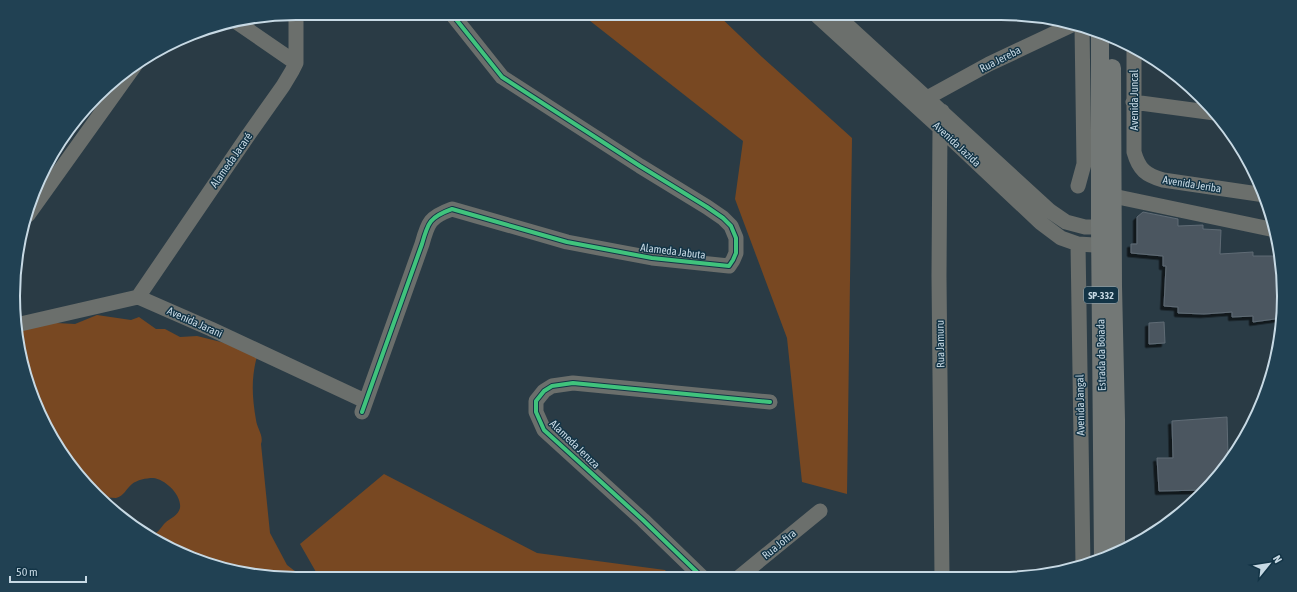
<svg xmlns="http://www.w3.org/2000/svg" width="1297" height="592" viewBox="0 0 1297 592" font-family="'Asap Condensed',sans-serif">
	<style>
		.green { fill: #784822 }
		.building { fill: #4c5760; stroke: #5f6b75; filter: url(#shadow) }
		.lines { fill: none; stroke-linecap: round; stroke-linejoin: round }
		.minor { stroke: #6b6f6c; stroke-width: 15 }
		.major { stroke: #737876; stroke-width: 18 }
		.cycleway-casing { stroke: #133446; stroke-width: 6 }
		.cycleway { stroke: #40c37c; stroke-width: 4 }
		.labels { text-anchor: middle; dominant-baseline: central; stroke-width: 3; stroke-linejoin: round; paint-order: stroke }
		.shield { fill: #133446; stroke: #91a8b5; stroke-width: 1 }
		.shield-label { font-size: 10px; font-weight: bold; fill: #c7d9e4 }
		.street-label { font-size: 11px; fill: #c7d9e4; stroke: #133446 }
		.rim { fill: none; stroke: #c7d9e4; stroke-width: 2 }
	</style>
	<defs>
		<filter id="shadow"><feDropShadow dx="-3.5" dy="3.5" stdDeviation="0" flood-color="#0009"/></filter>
	</defs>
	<rect width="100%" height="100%" fill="#2a3b45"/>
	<path class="green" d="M580,13H716L762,57L852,138L847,494L802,482L787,338L735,199L743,141Z
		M97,315L131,320L139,317L156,329H165L180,337L197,336L241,347L257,356C251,379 252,396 256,420C257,428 264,436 261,444L270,533L287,565L300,575L308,579H296L241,574L188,558L158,539L154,534C159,532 161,527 165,523C170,518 178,516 180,508C182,495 165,479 153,478C146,478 137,480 132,484C126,489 124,496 116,498C111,498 105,497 100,497L80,473L74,462L70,461L51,437L28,387L15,333L16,325L37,322L75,324Z
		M384,474L537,553L665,570L671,578L320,579L300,544Z"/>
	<path class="building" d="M1143,212L1178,219V226L1203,225V229L1221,230L1220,254L1253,252V256H1280L1284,296L1282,318L1253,322V316L1232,317V312L1204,314L1178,313V307L1164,306L1166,266H1163V256L1131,253V244H1137V217Z
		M1164,322L1165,343L1149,344V323Z
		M1227,417L1228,456H1232L1226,468L1204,490L1159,491L1157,458H1173L1172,421Z"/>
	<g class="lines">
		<path class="minor" d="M814,13L940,128L1041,223L1061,238L1078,244L1111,246
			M834,13L1050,211L1066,222L1085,227H1112
			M238,23L296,63
			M1134,48V152C1139,170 1146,175 1163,180L1265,195
			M927,98L989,64L1074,24
			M1133,102L1215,113
			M942,111L940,128L939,276L942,577
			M1078,186L1084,164L1082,26
			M1113,196L1275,230
			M28,215L136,64
			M1078,244L1083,565
			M138,297L247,137L283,86L292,71L296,63V13
			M16,325L138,297L211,329L365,401
			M362,412L422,244C428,222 430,217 452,209L567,242L652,258L729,266L733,260L736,253V238L731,226L723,218L707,207L640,166L502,77L451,13
			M703,578L643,520L544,430L536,412V401L544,391L552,386L573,383L770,402
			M738,578L820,511"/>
		<path class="major" d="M1100,32V227L1103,559
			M1112,68L1113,286L1116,420V553"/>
		<g class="cycleway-casing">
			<path id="cycleway" d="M362,412L422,244C428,222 430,217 452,209L567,242L652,258L729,266L733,260L736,253V238L731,226L723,218L707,207L640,166L502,77L451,13
				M703,578L643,520L544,430L536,412V401L544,391L552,386L573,383L770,402"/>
		</g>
		<use href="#cycleway" class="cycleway"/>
	</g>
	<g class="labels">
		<rect class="shield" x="1084" y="287" width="34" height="16" rx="3"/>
		<g class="shield-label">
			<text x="1101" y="295">SP-332</text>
		</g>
		<g class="street-label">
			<text transform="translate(1000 59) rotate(-27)">Rua Jereba</text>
			<text transform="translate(1134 100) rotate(-90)">Avenida Juncal</text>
			<text transform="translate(957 144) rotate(43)">Avenida Jazida</text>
			<text transform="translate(231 160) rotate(-55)">Alameda Jacaré</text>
			<text transform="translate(1192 184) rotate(9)">Avenida Jeriba</text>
			<text transform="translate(673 251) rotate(7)">Alameda Jabuta</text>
			<text transform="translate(195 322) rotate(24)">Avenida Jarani</text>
			<text transform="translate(940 344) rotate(-91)">Rua Jamuru</text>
			<text transform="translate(1101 355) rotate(-91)">Estrada da Boiada</text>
			<text transform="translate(1080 405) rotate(-91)">Avenida Jangal</text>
			<text transform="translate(575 444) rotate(44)">Alameda Jeruza</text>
			<text transform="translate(779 544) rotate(-39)">Rua Jofira</text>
		</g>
	</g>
	<path d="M0 0H1297V592H0ZM296 20H1001A276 276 0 0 1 1277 296V296A276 276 0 0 1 1001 572H296A276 276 0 0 1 20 296V296A276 276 0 0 1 296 20Z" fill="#214153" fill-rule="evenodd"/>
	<path class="rim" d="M296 20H1001A276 276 0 0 1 1277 296V296A276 276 0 0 1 1001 572H296A276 276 0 0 1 20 296V296A276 276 0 0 1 296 20Z"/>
	<g transform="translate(1269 564) rotate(60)" stroke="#133446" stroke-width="3" paint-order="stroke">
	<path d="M0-3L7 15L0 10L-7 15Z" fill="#c7d9e4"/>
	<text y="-6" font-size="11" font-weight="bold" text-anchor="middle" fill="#c7d9e4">N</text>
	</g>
	<path d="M10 576v6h76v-6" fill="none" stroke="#c7d9e4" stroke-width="2"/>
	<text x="16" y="576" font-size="12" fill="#c7d9e4" stroke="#133446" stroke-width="3" paint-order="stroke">50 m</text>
</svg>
